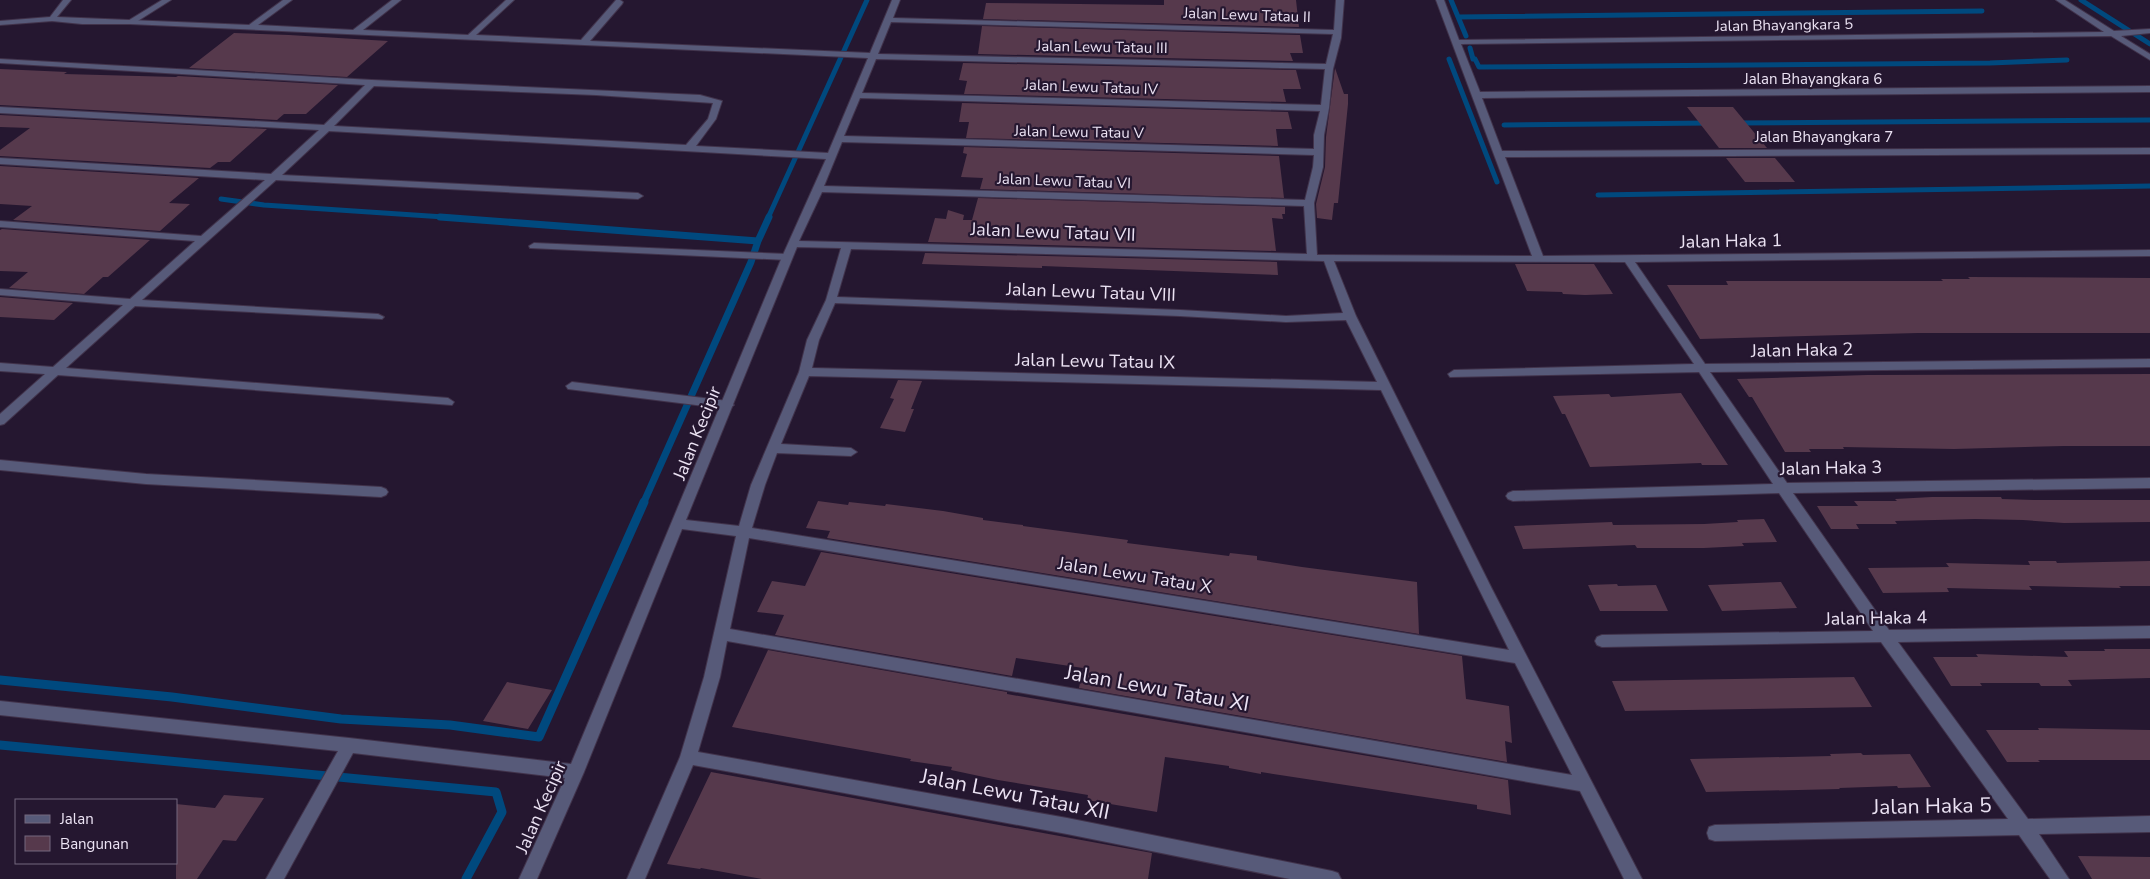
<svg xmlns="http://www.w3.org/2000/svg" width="2150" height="879" viewBox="0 0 2150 879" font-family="'Nunito Sans',sans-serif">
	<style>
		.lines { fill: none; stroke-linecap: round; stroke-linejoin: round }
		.stream-far2 { stroke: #00497e; stroke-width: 5 }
		.stream-far1 { stroke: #00497e; stroke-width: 7 }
		.stream { stroke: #00497e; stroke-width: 9 }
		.building { fill: #56394c }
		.lane-casing { stroke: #41334b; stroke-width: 2 }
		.street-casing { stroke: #41334b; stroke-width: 2 }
		.lane { fill: #575a79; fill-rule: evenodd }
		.street { fill: #575a79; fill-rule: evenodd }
		.labels { text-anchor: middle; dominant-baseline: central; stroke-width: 4.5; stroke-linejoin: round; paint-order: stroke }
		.far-street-label { font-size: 15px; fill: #ebe2f3; stroke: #251730 }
		.street-label { font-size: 18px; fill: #ebe2f3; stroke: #251730 }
		.near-street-label { font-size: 21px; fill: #ebe2f3; stroke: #251730 }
	</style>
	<rect width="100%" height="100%" fill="#251730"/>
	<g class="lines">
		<path class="stream-far2" d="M1451,0L1466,36
			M2081,0L2150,44
			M1458,17L1982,11
			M1470,48L1473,59
			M1449,59L1497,182
			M1475,59L1479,67L1990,63L2067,60
			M1736,123L2150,120
			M1504,125L1710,123
			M1598,195L2150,186
			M221,199L264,205L459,218
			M768,218L867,0"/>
		<path class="stream-far1" d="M440,217L758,241L769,217
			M643,504L751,262L758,241"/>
		<path class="stream" d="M0,680L172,697L341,719L450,725L539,737L644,502
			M0,745L496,792L502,812L466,879"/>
	</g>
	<path class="building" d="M1164,0H1296L1299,27L983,19L986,3L1164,5Z
		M982,26L1300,35L1303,53H1290L1293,61L978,54Z
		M234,33L289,35L388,41L347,77L189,68Z
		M963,63L1296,70L1301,89H1283L1286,102L964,94L967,81L959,80Z
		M1335,68L1344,94H1348V104L1338,203H1334L1332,220L1317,218L1316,204L1325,167L1326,137Z
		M0,69L67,72L64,74L176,77L178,76L338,85L306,114H284L277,120L0,105Z
		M962,103L1288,112L1292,129H1276L1278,146L966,138L969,122H959Z
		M1687,107H1733L1767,148H1719Z
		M0,115L267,129L230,162H218L210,168L0,156V150L30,128L0,127Z
		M964,147L1279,156L1284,198L980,189L983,178L961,177L967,154L963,153Z
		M1726,158H1775L1795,182H1745Z
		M0,166L199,178L169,203L190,204L160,231L13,220L32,206L0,204Z
		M978,198L1285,207V214H1282L1283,219L1272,218L1276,251L928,242L935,218L946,219L948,210L964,215L963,220H972Z
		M2,229L150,240L108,277H103L84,294L9,288L28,272L0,271V230Z
		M925,253L1277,262L1278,275L1042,266V268L922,264Z
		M1515,264H1594L1613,294L1585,295L1563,294L1562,292L1527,291Z
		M1968,277L2150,278V333H1918L1700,339L1667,285H1728L1726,281H1943L1941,279H1970Z
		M0,297L73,303L54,320L0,317Z
		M2150,374V446H2064L1954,449L1843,447L1844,449H1809L1811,452H1785L1752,397H1749L1737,379L1867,375Z
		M898,380L922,381L911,409H914L905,432L880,428L894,399L890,398Z
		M1681,393L1728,465H1702L1701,463L1590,467L1565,414H1562L1553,396L1609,394L1611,397Z
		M1932,497H2001L2002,499L2035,500H2150V522L2064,523L2023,520L1975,519L1895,521L1897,524H1856L1859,529H1831L1817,506H1858L1854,501H1897L1895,499Z
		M818,501L848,505L849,502L885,506L886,504L943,511L983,518V520L1023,525V526L1128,540L1127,543L1229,556L1230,553L1257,556V560L1302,567L1417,582L1419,634L827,538L830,531L806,528Z
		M1764,519L1777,542L1742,543L1744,546L1704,548H1637L1635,545L1523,549L1514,526L1612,522L1613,525L1704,524L1738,522L1737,520Z
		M821,552L1462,656L1466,699L1509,706L1512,743L1505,741L1507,762L1079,688L1083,668L1016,658L1012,676L775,635L784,615L757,612L772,581L805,586Z
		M2028,561H2056L2057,563L2150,561V586H2119L2121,588L2029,586L2032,590L1947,588L1949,592L1883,593L1868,568L1949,567L1946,563L2030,565Z
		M1781,582L1797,608L1722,611L1708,585Z
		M1617,584L1618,586L1656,585L1668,611H1600L1588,585Z
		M2104,649H2150V678L2068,680L2072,686H2041L2039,683H1980L1982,686H1951L1933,657H1978L1976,654L2068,657L2064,651H2105Z
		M768,650L1007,692V694L1508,780L1511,815L1477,809V805L1261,772V774L1229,768V766L1165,757L1157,812L1087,800L1088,795L998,780L951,770L952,767L910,761L911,759L732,727Z
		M1854,677L1872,707L1625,711L1612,681Z
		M507,682L552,690L528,729L483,721Z
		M2038,728L2150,730V760H2038L2040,762H2007L1986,730H2039Z
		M1861,753L1863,755L1910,754L1931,787L1898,788L1897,786L1839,788L1840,789L1706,792L1690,759L1831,756L1830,754Z
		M711,772L1152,853L1148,879H762L701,868L700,869L667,864Z
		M224,795L264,798L236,841L223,840L197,879H176V804L215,808Z
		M2078,856L2150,857V879H2092Z"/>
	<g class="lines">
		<g class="lane-casing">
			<path id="lane" d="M162,0H171L133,24L126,22Z
				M534,243L787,254L792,257L787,260L530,248L529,246Z
				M572,382L728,401L734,405L728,409L568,389L566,386Z"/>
		</g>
		<g class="street-casing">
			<path id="street" d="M63,0H71L57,17L249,25L283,0H292L258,25L353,30L392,0H401L363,30L468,35L506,0H514L476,35L581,40L616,0H620L623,2L622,4L590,41L870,53L892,0H900L893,18L1334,30L1336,0H1344L1341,38L1333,69L1329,108L1324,135L1323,167L1314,203L1317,255H1328L1532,256L1436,0H1444L1459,40L2104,32L2056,0H2065L2114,31L2150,29V33L2121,36L2150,54V60L2111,36L1461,44L1480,92L2150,86V92L1482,98L1502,151L2150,148V154L1505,157L1543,256L2150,250V256L1635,262L1705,364L2150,359V367L1710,372L1787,483L2150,478V488L1793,493L1889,630L2150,626V638L1898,642L2028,819L2150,816V832L2039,834L2069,879H2050L2019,835L1715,841L1709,839L1707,833L1709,827L1715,825L2008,819L1881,642L1602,647L1597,645L1595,641L1597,637L1602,635L1873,631L1779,493L1513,501L1508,499L1506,496L1508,493L1513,491L1773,484L1699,372L1450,377L1448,374L1454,370L1694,364L1625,262L1334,261L1356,316L1492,589L1642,879H1624L1580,791L727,641L720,677L698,752L1067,818L1332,871L1338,873L1341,879H1290L1067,834L693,765L645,879H627L680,757L704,677L736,536L682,529L584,772L537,879H519L565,778L353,753L284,879H266L338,751L0,715V701L349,738L571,764L782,257L826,159L329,131L282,175L638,193L643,196L638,199L276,180L142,300L378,314L384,317L382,319L135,306L66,368L448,398L454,402L452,405L58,375L4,424L0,425V414L45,374L0,371V363L53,367L123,305L0,295V289L130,299L195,241L0,227V221L201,236L265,180L0,164V158L271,174L319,130L0,113V107L324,125L365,85L0,63V59L372,80L700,95L722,101L716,119L696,146L828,153L868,58L130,24H82L52,21L0,25V21L50,17ZM891,22L1333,34L1326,64L878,54ZM876,59L1325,69L1321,105L862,93ZM374,86L596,95L713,103L708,119L686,145L334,126ZM860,98L1320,111L1314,135V149L844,136ZM842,142L1314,155L1313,167L1305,200L824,186ZM822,192L1304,206L1307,254L799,241ZM797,247L841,248L826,300L807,340L799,372L751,485L739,526L686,520ZM851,249L1324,261L1343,313L1286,316L1180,310L837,297ZM835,303L1180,316L1286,322L1346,320L1377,382L812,368L819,340ZM809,376L1381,390L1509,650L752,528L765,485L777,453L851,456L857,452L851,448L781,444ZM749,538L1515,663L1572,775L730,629Z
				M0,460L146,474L381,487L386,489L388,492L386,495L381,497L146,484L0,470Z"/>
		</g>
		<use href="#lane" class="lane"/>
		<use href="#street" class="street"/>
	</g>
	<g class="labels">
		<g class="far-street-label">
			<text transform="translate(1247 15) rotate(2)">Jalan Lewu Tatau II</text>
			<text transform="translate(1784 25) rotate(-1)">Jalan Bhayangkara 5</text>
			<text transform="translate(1102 47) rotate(1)">Jalan Lewu Tatau III</text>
			<text x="1813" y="79">Jalan Bhayangkara 6</text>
			<text transform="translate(1091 87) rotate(2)">Jalan Lewu Tatau IV</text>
			<text transform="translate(1079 132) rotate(1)">Jalan Lewu Tatau V</text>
			<text x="1824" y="137">Jalan Bhayangkara 7</text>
			<text transform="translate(1064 181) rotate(2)">Jalan Lewu Tatau VI</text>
		</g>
		<g class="street-label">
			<text transform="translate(1053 232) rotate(2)">Jalan Lewu Tatau VII</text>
			<text transform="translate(1731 241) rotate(-1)">Jalan Haka 1</text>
			<text transform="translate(1091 292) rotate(2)">Jalan Lewu Tatau VIII</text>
			<text transform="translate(1802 350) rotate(-1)">Jalan Haka 2</text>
			<text transform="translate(1095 361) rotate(1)">Jalan Lewu Tatau IX</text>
			<text transform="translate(697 433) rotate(-68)">Jalan Kecipir</text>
			<text transform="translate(1831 468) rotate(-1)">Jalan Haka 3</text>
			<text transform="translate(1135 575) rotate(9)">Jalan Lewu Tatau X</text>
			<text transform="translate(1876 618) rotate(-1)">Jalan Haka 4</text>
			<text transform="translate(541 807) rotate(-66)">Jalan Kecipir</text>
		</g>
		<g class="near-street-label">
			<text transform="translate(1157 688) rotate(10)">Jalan Lewu Tatau XI</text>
			<text transform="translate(1015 794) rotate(11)">Jalan Lewu Tatau XII</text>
			<text transform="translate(1932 806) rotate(-1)">Jalan Haka 5</text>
		</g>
	</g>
	<rect x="15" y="799" width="162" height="65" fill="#251730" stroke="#74687e"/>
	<rect x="25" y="815" width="25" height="8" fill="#575a79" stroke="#74687e"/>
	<text x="60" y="824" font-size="15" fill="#ebe2f3">Jalan</text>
	<rect x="25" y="836" width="25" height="15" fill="#56394c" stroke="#74687e"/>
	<text x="60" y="849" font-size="15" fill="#ebe2f3">Bangunan</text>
</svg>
